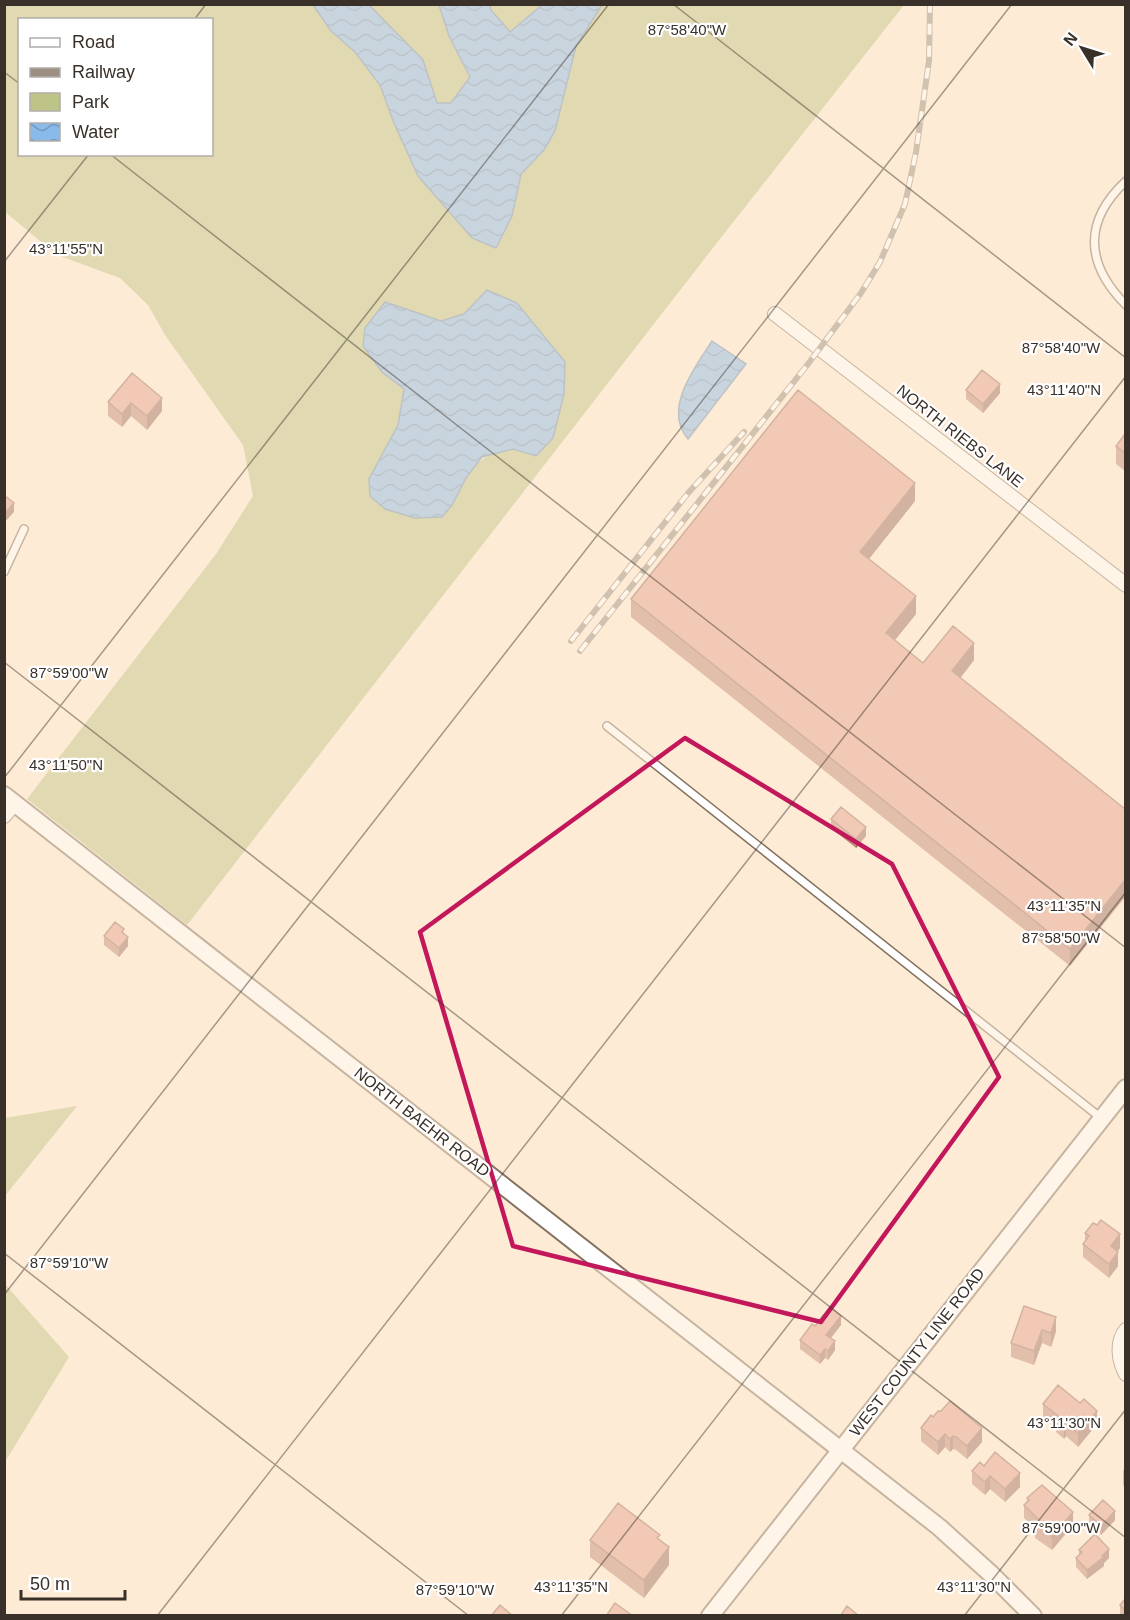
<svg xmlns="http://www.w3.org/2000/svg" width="1130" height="1620" viewBox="0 0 1130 1620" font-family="Helvetica,sans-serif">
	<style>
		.green { fill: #bec487; fill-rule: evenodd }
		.water { fill: url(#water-waves); stroke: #7191af; stroke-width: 1.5 }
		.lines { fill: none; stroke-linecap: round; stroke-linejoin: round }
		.service-casing { stroke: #83725f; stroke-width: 10 }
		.minor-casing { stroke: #83725f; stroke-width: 16 }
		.tertiary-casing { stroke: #83725f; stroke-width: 20 }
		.service { stroke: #fff; stroke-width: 7 }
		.minor { stroke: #fff; stroke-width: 14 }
		.tertiary { stroke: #fff; stroke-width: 16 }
		.rail-casing { stroke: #9c8e80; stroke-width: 6 }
		.rail { stroke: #fff; stroke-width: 4; stroke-dasharray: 11; stroke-linecap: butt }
		.wall { fill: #c28a78 }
		.shaded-wall { fill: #9e7062 }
		.building { fill: #e2a08c; stroke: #9e7062; stroke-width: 1.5 }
		.marked { fill: none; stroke: #c2185b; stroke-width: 4.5; stroke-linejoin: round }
		.ticks { fill: none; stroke: #393129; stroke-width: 1.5; stroke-opacity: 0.45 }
		.labels { text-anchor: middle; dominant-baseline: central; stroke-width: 4.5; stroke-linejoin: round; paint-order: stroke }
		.street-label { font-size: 16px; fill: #393129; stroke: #fff }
		.ticks-label { font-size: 15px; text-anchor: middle; fill: #393129; stroke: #fff; stroke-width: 4.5; stroke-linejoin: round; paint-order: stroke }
	</style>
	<defs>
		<pattern id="water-waves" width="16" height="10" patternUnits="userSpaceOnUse" patternTransform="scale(1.5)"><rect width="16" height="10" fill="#89bae9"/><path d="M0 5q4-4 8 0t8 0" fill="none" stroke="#7198bd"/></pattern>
	</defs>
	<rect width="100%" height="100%" fill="#feebd6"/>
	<path class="green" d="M4,5H313L331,31L355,52L380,85L394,123L512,216L521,174L544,150L576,46L602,5H904L716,244L187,925L27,799L216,554L253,496L243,445L165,335L148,305L120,278L57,255L5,212ZM20,20H212V154H20ZM487,290L545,339L565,362L536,456C529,454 519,449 512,450C475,452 467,476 452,505L415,518L385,509L370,496L369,479L398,425L404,389L382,372L363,346L365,328L385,302L441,321L464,314Z
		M369,5H439L449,36L470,78L451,103H437L423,60Z
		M490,5H542L510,33L491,10Z
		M77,1106L5,1196V1118Z
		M4,1283L69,1357L5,1462H4Z"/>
	<path class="water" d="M313,5H369L423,60L437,103H451L470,77L449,36L439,5H490L491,10L510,32L542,5H602L576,46L555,131L544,150L521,174L512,216L496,248L472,238L418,176L394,123L380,85L355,52L331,31Z
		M487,290L517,303L565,362L564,394L553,438L536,456L513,449L482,457L466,478L452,505L442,517L415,518L385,509L370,496L369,479L398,425L404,389L382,372L363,346L365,328L385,302L441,321L464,314Z
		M712,341L746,364L688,439C662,409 696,366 712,341Z"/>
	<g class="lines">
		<g class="service-casing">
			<path id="service" d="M1126,181C1083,221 1085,264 1126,305
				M4,572L24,529
				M607,726L1101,1118"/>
		</g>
		<g class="minor-casing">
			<path id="minor" d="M775,314L1126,585
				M4,816L15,803
				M1126,1330C1116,1342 1119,1361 1126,1374"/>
		</g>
		<g class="tertiary-casing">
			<path id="tertiary" d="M4,795L939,1527L991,1574L1033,1616
				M710,1616L1126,1088"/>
		</g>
		<use href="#service" class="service"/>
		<use href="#minor" class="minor"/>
		<use href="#tertiary" class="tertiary"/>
		<g class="rail-casing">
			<path id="rail" d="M571,641L689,492L744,432
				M580,651L808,364L861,293L880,262L905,204L916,152L929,61L930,4"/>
		</g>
		<use href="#rail" class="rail"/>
	</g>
	<path class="wall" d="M132,373L162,411L147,430L131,416L122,427L108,416V402Z
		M966,390L1000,393L983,413L966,399Z
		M1125,434V471L1116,464V446Z
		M915,501L869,559L916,614L895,640L923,663L974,660L960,678L1125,809L1070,966L631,617V599Z
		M831,819L866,836L856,848L831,828Z
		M104,936L128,946L119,957L104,945Z
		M1097,1225L1120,1248L1118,1251V1266L1109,1278L1083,1257V1244L1085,1241V1233Z
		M1024,1306L1056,1331L1051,1347L1042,1343L1034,1365L1011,1357V1343Z
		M841,1325L831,1338L835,1350L828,1360L825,1358L820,1364L800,1349V1340L815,1326Z
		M1080,1403L1097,1424L1078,1447L1066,1436L1064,1439L1056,1432V1428L1043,1417V1404Z
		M921,1428L982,1442L967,1459L956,1450L953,1449L950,1452L945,1447L938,1455L921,1441Z
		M984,1466L1020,1487L1005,1502L990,1489L985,1495L972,1484V1471Z
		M1125,1468V1487L1123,1485V1471Z
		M1027,1498L1073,1525L1052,1550L1035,1538V1529L1024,1518V1505L1027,1502Z
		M1089,1515L1115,1520L1101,1535L1089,1524Z
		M590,1540H660L669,1565L644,1598L590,1557Z
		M1079,1550L1109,1558L1104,1563V1566L1087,1579L1076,1567V1558L1079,1555Z
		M1125,1599V1616H1120V1605Z"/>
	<path class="shaded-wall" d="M1000,384V393L983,413V404Z
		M162,398V411L147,430V416Z
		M131,403V416L122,427V414Z
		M915,483V501L860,570V552Z
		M14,503V512L4,523V514Z
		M916,596V614L886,651V633Z
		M974,643V660L952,689V671Z
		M866,827V836L856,848V839Z
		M1125,880V897L1070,966V949Z
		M128,937V946L119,957V948Z
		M1120,1234V1248L1111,1260V1246Z
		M1118,1252V1266L1109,1278V1264Z
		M841,1316V1325L826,1344V1335Z
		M1056,1317V1331L1051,1347V1333Z
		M1042,1330V1343L1034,1365V1351Z
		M835,1341V1350L828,1360V1351Z
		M825,1349V1358L820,1364V1355Z
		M1097,1411V1424L1078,1447V1433Z
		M1066,1423V1436L1064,1439V1425Z
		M982,1428V1442L967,1459V1446Z
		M945,1434V1447L938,1455V1442Z
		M953,1436V1449L950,1452V1439Z
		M1020,1473V1487L1005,1502V1489Z
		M990,1476V1489L985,1495V1482Z
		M1115,1511V1520L1101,1535V1526Z
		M1073,1512V1525L1052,1550V1537Z
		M669,1547V1565L644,1598V1580Z
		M1109,1549V1558L1104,1563V1566L1087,1579V1570Z"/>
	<path class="building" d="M982,370L1000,384L983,404L966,390Z
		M132,373L162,398L147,416L131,403L122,414L108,402Z
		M798,390L915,483L860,552L916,596L886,633L923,663L953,626L974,643L952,671L1125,809V880L1070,949L631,599Z
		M1125,434V453L1116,446Z
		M4,495L14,503L4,514Z
		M841,807L866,827L856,839L831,819Z
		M115,922L124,929L122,932L128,937L119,948L104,936Z
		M1101,1220L1120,1234L1111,1246L1118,1252L1109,1264L1083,1244L1089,1236L1085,1233L1093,1223L1097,1225Z
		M1024,1306L1056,1317L1051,1333L1042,1330L1034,1351L1011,1343Z
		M830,1307L841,1316L826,1335L835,1341L828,1351L825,1349L820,1355L800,1340L812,1324L815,1326Z
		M1058,1385L1080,1403L1084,1399L1097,1411L1078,1433L1066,1423L1064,1425L1056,1419L1058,1416L1043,1404Z
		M950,1401L982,1428L967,1446L956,1437L953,1436L950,1439L945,1434L938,1442L921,1428L931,1415L933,1417L938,1411H941Z
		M995,1452L1020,1473L1005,1489L990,1476L985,1482L972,1471L980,1462L984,1466Z
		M1042,1485L1073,1512L1052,1537L1035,1524L1039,1520L1024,1505L1029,1500L1027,1498Z
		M1103,1500L1115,1511L1101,1526L1089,1515Z
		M618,1503L660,1535L657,1538L669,1547L644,1580L590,1540Z
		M1095,1534L1109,1549L1102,1556L1104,1557L1087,1570L1076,1558L1082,1552L1079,1550Z
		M1125,1599V1610L1120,1605Z
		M615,1603L633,1616H606Z
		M500,1605L513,1616H491Z
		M847,1606L859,1616H840Z"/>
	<path d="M0 0H1130V1620H0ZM685,738L892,864L999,1077L821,1322L513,1246L420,932Z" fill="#feebd6" fill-opacity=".55" fill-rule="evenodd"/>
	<path class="marked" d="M685,738L892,864L999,1077L821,1322L513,1246L420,932Z"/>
	<path class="ticks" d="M673,4L1126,358M194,20L206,4M4,72L20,84M110,154L1126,948M4,262L89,154M4,662L1126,1538M4,778L609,4M4,1253L469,1616M4,1295L1012,4M157,1616L1126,376M561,1616L1126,892M964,1616L1126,1409"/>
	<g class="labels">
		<g class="street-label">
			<text transform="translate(960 436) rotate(38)">NORTH RIEBS LANE</text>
			<text transform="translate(422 1122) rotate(38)">NORTH BAEHR ROAD</text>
			<text transform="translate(917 1352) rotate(-52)">WEST COUNTY LINE ROAD</text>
		</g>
	</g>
	<g class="ticks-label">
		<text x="687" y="35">87°58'40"W</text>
		<text x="66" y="254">43°11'55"N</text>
		<text x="1061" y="353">87°58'40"W</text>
		<text x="1064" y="395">43°11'40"N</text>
		<text x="69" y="678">87°59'00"W</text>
		<text x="66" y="770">43°11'50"N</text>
		<text x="1064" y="911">43°11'35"N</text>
		<text x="1061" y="943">87°58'50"W</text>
		<text x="69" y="1268">87°59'10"W</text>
		<text x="1064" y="1428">43°11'30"N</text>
		<text x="1061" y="1533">87°59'00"W</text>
		<text x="571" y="1592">43°11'35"N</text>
		<text x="974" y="1592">43°11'30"N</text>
		<text x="455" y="1595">87°59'10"W</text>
	</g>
	<rect width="1130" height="1620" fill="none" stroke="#393129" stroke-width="12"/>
	<rect x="18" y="18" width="195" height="138" fill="#ffffff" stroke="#b0ada9" stroke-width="1.5"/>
	<rect x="30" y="38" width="30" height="9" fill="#ffffff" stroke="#b0ada9" stroke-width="1.5"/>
	<text x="72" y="48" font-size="18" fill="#393129">Road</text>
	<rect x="30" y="68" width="30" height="9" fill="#9c8e80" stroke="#b0ada9" stroke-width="1.5"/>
	<text x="72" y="78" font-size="18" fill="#393129">Railway</text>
	<rect x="30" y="93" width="30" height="18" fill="#bec487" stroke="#b0ada9" stroke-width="1.5"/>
	<text x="72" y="108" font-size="18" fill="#393129">Park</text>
	<rect x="30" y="123" width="30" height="18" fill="url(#water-waves)" stroke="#b0ada9" stroke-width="1.5"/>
	<text x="72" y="138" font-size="18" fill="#393129">Water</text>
	<g transform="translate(1082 48) rotate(308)" stroke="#ffffff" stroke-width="4.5" paint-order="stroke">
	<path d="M0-4.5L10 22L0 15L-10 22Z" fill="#393129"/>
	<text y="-9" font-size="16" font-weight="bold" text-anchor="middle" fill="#393129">N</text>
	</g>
	<path d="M21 1590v9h104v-9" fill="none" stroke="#393129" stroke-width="3"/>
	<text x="30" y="1590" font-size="18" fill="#393129" stroke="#ffffff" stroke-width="4.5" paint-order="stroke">50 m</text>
</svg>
